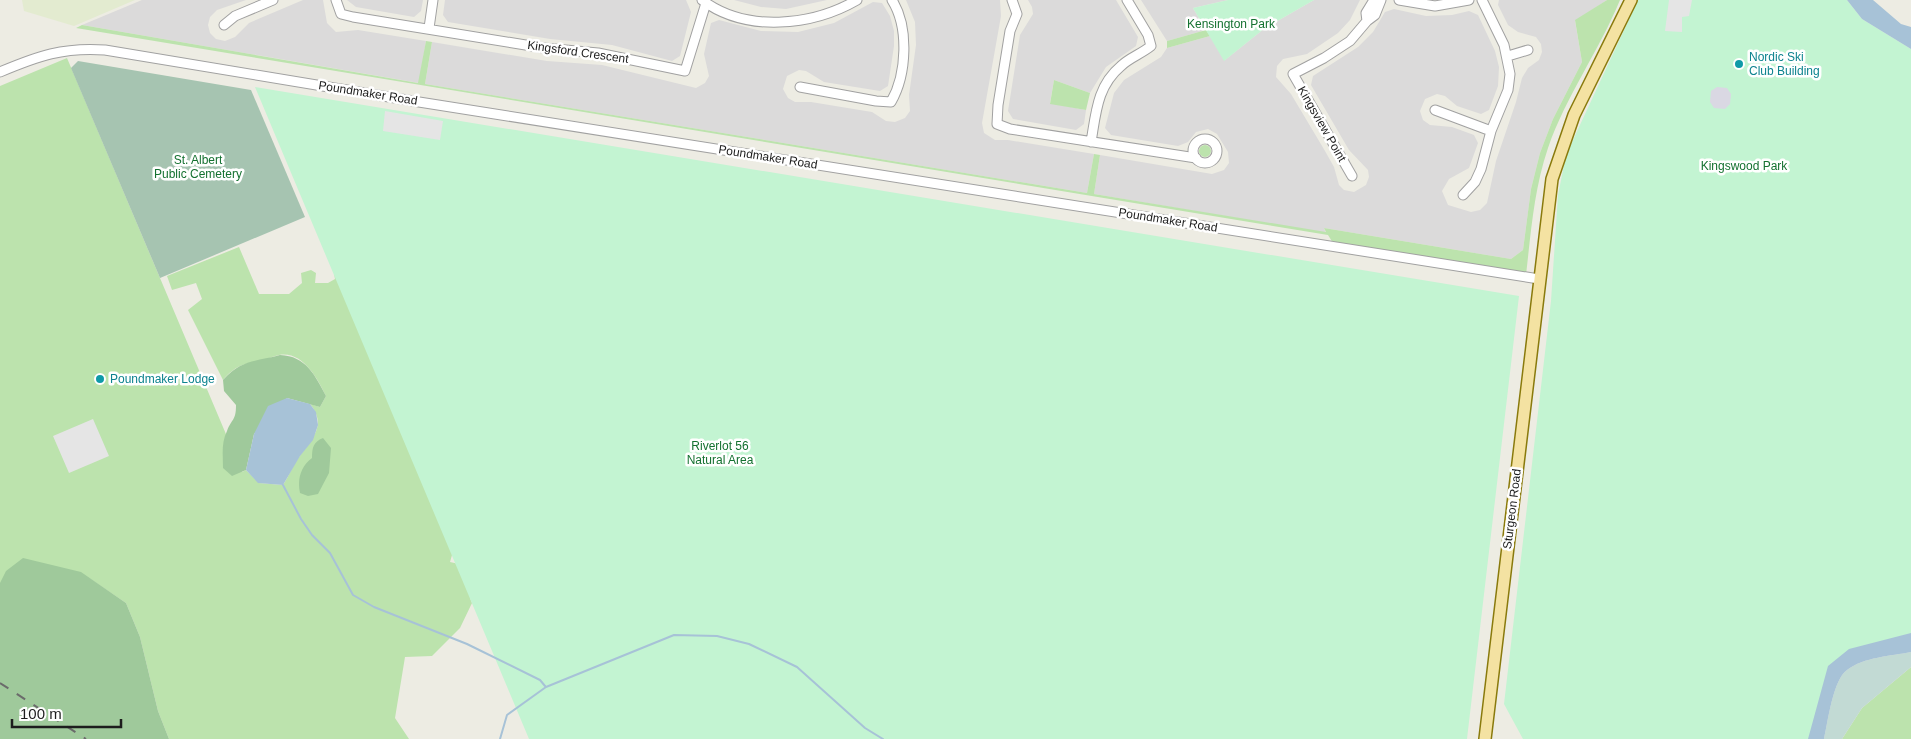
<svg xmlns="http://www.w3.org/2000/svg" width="1911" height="739" viewBox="0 0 1911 739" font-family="Helvetica,sans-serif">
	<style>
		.residential { fill: #dbdada }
		.farmland { fill: #e3ebd0 }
		.grass { fill: #bce3ad; fill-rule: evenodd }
		.forest { fill: #9fc99b }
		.wetland { fill: #c2dad4 }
		.cemetery { fill: #a6c4b1 }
		.park { fill: #c3f4d2 }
		.parking { fill: #e5e5e5 }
		.plaza { fill: #dad8e3 }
		.water { fill: #a7c2d7 }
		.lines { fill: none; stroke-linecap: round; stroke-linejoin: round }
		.stream { stroke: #a7c2d7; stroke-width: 2 }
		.minor-casing { stroke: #a1a1a1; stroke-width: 11 }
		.major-casing { stroke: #897a0c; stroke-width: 14 }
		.minor { stroke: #fff; stroke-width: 9 }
		.major { stroke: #f4e2a2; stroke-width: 11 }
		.rail { stroke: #6b6b6b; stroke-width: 2; stroke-dasharray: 10 10; stroke-linecap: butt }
		.culture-dot { fill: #0f9aa8; stroke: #fff; stroke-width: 2 }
		.labels { text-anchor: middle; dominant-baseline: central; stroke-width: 5; stroke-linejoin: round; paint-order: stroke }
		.park-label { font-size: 12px; fill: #147130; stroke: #fff }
		.street-label { font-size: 12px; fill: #1d1d1d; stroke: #fff }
		.culture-label { font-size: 12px; fill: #0d838f; stroke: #fff; text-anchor: start }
	</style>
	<rect width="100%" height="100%" fill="#edece3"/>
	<path class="residential" d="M142,0H246L217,10L210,17L208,25L210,33L216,39L225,41L235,37L249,23L303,0H323L327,23L336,32L358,30L426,41L419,83L82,25Z
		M347,0H423L421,11L414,17L356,7Z
		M445,0H686L691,12L680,56L672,61L612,45L550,39L448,22L443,15Z
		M734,0H827L786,9L761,7Z
		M906,0H1000L1001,16L982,123L984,133L995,140H1008L1094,154L1087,193L425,84L432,42L547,61L602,65L696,88L705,83L709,76L704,54L711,23L719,20L761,31L798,32L834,23L873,2L882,3L890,16L894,31V46L888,86L880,91L824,82L806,71L799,70L787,76L783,89L788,98L795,102H811L872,112L886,121L895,122L905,118L910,111L909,95L916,45L915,22Z
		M1028,0H1116L1138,37L1136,46L1106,67L1090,93L1054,80L1050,103L1086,110L1084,124L1076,130L1013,119L1008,111L1020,35L1033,14L1032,7Z
		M1141,0H1228L1193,8L1206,30L1167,41Z
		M1314,0H1360L1350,20L1338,33L1307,54L1283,59L1277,66L1276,77L1291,94L1325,151L1334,167L1339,185L1344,190L1354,192L1366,185L1369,177L1368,170L1349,150L1311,85L1313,76L1358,47L1373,32L1385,12L1394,9L1426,16L1452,15L1469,11L1478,15L1495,51L1499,67L1498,86L1489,110L1481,114L1457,106L1445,96L1437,94L1425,99L1420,111L1423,120L1430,125L1452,127L1474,135L1478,143L1469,168L1449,179L1442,191L1448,205L1471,212L1480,210L1487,203L1496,161L1516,102L1522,78L1528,68L1539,60L1542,52L1541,44L1536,37L1518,32L1508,25L1498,5L1499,0H1607L1575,21L1582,62L1553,119L1540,153L1531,189L1523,250L1511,259L1324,228L1326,233L1094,194L1100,155L1212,174L1224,170L1229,163L1228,152L1217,134L1208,129L1196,132L1188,142L1178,146L1111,135L1105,128L1114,93L1124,80L1161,57L1167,48L1210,36L1225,60L1265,28Z"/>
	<path class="farmland" d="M22,0H135L74,26L24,11Z"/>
	<path class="grass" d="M1607,0H1620C1599,51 1566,96 1548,148C1534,189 1531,232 1526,275L1333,243L1328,235L76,28L82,25L418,83L426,41L432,42L425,84L1087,193L1094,154L1100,155L1094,194L1326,232L1324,228L1511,259L1523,250L1531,189L1540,153L1553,119L1582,62L1575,20Z
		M1206,30L1210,36L1167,48V41Z
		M67,58L242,472L246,470L259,483L283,485C289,476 293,465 299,457C311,439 328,426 310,404L320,407L326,396C317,378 303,351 279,355C274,356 269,358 264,360C244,365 238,363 223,380L188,310L202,299L196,283L172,290L167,276L239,247L259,294H289L302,283L301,273L311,270L316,273L315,283H328L335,279L333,267L348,247L374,231L410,236L426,222H446L459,228L475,229L498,226C501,235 499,243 500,253C503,273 528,311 549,314L551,321C568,329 583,321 599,314L608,279L619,199L618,181L610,165L1233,271L1175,429C1122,433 1073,414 1021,404L1001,419H984L962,437L958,453L920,493L898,536L829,527L800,528L681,505L647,491L555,471L552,449L539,448L513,514L470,598L472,603L460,628L432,656L405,657L395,718L409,739H169L158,711L140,637L126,603L89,578L0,615V86ZM560,341L566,345L586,344L566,416L554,429L536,410L539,405L536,390ZM524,449L527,455L485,540L475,555L459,564L450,562L452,555L475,542L502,481Z
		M1054,80L1090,93L1086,110L1050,104Z
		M1199 151a6 6 0 1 1 12 0a6 6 0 1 1-12 0Z
		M1911,667V739H1842L1862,708Z"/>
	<path class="forest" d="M280,355C306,356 315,375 326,396L320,407L287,398L254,434L246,470L232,476L223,468C223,456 221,443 227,431C232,418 236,421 236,405L224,391L223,380C242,359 255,362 280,355Z
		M323,438L331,448L329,473L318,494L308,496L300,493C297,479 301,466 312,458C312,448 313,442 323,438Z
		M23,558L81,572L126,603L140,637L158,711L169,739H0V583L6,571Z"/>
	<path class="wetland" d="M1911,652V667L1862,708L1842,739H1824C1828,721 1833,680 1847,670C1864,657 1891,656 1911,652Z"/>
	<path class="cemetery" d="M78,61L251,90L305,217L160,278L71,68Z"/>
	<path class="park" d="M1228,0H1314L1265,28L1224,61L1193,8Z
		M1638,0H1847L1862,19L1911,49V644L1843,666L1816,739H1523L1504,704L1551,301L1558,195L1566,155Z
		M255,87L1519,296L1467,739H529Z"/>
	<path class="parking" d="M1669,0H1692L1689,16L1682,17V32L1665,31Z
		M385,111L443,121L440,140L383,131Z
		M93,419L109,456L69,473L53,436Z"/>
	<path class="plaza" d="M1717,87L1727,88L1731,94L1730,104L1725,109L1714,108L1710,102L1711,91Z"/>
	<path class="water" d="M1847,0H1873L1901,24L1911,27V49L1862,19Z
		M287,398L310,404L316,412L318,425L313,440L300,456L283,485L258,483L246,470L254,434L268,406Z
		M1911,633V652C1891,656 1864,657 1847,670C1833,680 1828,721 1824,739H1808L1828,666L1849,649Z"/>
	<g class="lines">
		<path class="stream" d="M283,485L301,519L312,535L330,553L353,595L374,607L467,644L540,680L545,686
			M500,739L507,715L546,687L674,635L717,636L749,644L797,667L865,728L883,739"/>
		<g class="minor-casing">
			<path id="minor" d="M336,0L341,14L353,17L544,48L598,53L685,71L706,3
				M702,0C746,33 812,26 857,0
				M1012,0L1017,14L1010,31L998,105L997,124L1010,129L1196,158
				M1399,0L1435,6L1469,0
				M1367,21L1366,13L1374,0
				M224,25L235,16L273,0
				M429,28L433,0
				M1508,56L1528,50
				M0,72C38,56 63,47 105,50L419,102L1539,279
				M800,87L876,101L891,102C907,74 909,27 892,0
				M1435,110L1491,131
				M1193 151a12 12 0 1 1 24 0a12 12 0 1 1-24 0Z
				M1091,142C1096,113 1097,86 1121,66C1129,58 1141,54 1151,46L1148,35L1127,0
				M1352,176L1293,74L1324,58L1350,41L1367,21L1375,15L1381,0
				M1463,195L1475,182L1481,169L1491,131L1508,90L1510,74L1504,45L1482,0"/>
		</g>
		<g class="major-casing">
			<path id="major" d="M1485,739L1552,179L1574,115L1631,0"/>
		</g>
		<use href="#minor" class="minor"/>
		<use href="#major" class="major"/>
		<path class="rail" d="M0,683L86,739"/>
	</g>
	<g class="culture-dot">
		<circle cx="1739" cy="64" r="5"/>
		<circle cx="100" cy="379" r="5"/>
	</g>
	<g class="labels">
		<g class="park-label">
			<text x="1231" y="24">Kensington Park</text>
			<text x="198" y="160">St. Albert<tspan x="198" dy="14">Public Cemetery</tspan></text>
			<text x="1744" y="166">Kingswood Park</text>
			<text x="720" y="446">Riverlot 56<tspan x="720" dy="14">Natural Area</tspan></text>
		</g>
		<g class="street-label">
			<text transform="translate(578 52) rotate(8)">Kingsford Crescent</text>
			<text transform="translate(368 93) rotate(9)">Poundmaker Road</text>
			<text transform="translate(1322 124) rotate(60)">Kingsview Point</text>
			<text transform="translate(768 157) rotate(9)">Poundmaker Road</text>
			<text transform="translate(1168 220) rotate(9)">Poundmaker Road</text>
			<text transform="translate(1512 509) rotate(-83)">Sturgeon Road</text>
		</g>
		<g class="culture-label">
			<text x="1749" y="57">Nordic Ski<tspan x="1749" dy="14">Club Building</tspan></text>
			<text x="110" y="379">Poundmaker Lodge</text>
		</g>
	</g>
	<path d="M12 719v8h109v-8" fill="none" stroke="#1d1d1d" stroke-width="2.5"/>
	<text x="20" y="719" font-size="15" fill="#1d1d1d" stroke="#ffffff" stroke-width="4" paint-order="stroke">100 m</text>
</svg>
